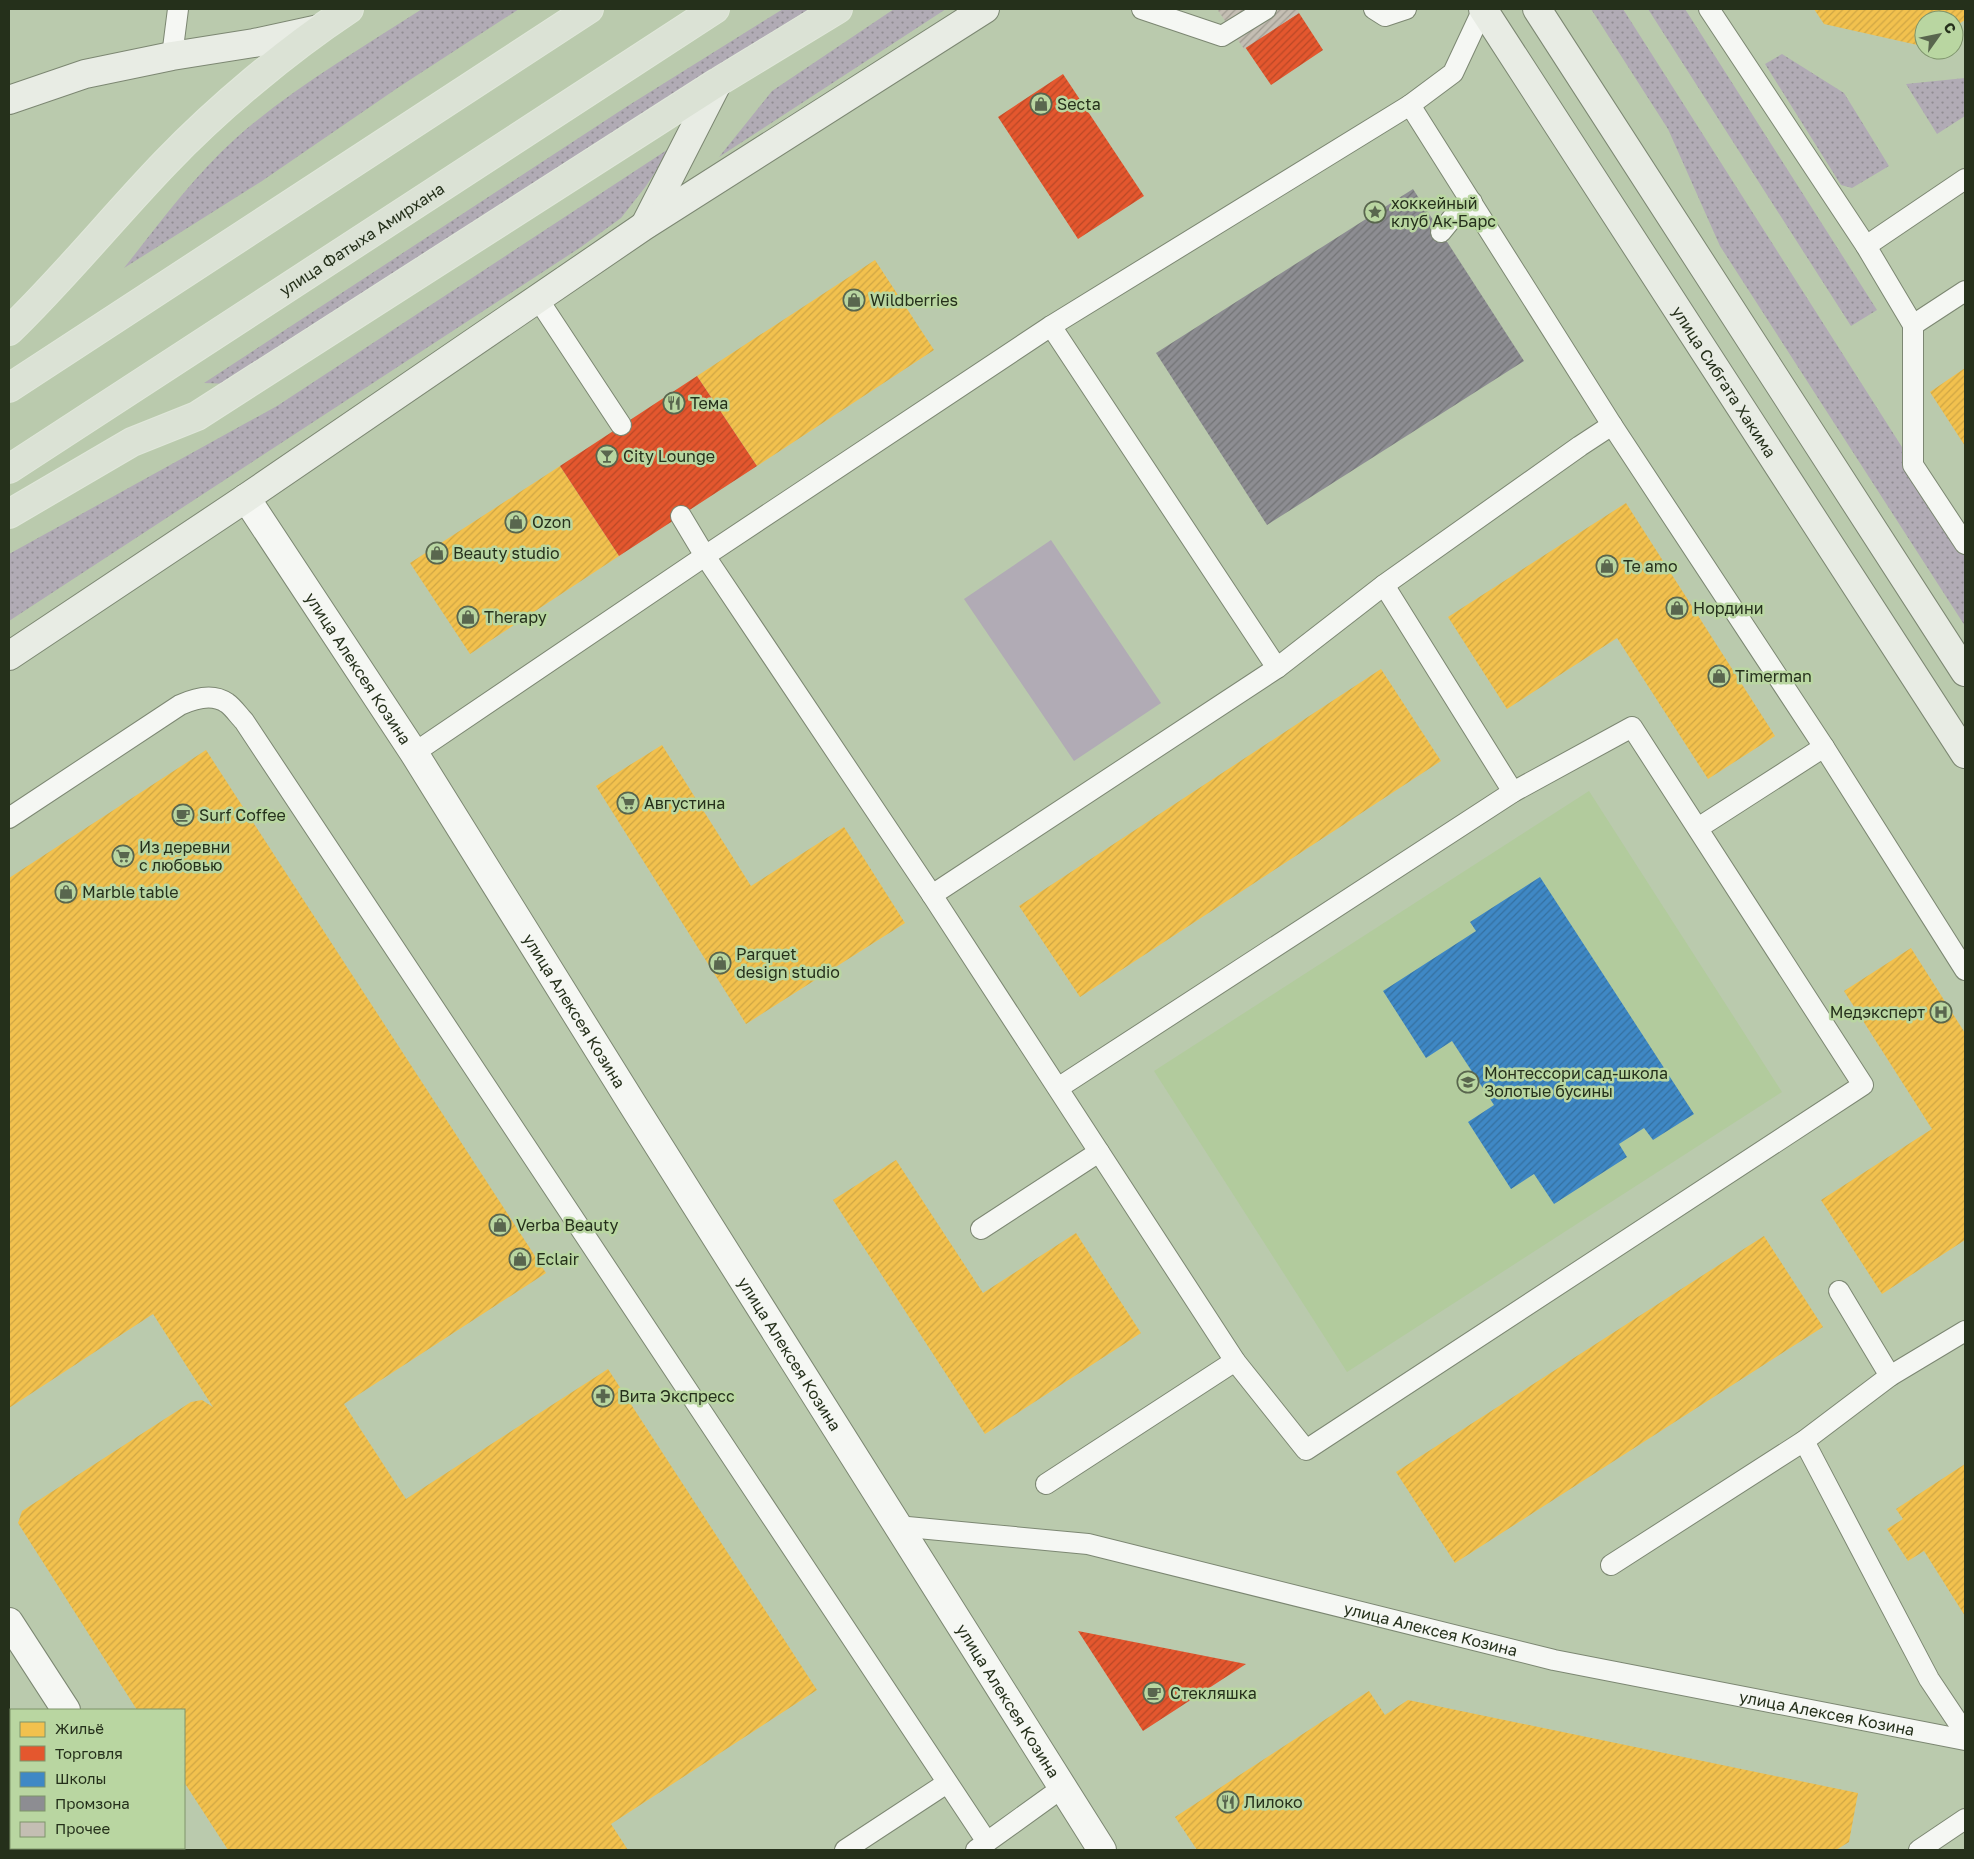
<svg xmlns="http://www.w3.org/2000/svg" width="1974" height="1859" viewBox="0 0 1974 1859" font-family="'Golos Text',sans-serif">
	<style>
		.built { fill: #b2cb9d }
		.grass { fill: url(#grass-dots) }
		.garden { fill: #b1abb5 }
		.homes { fill: url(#homes-hatch) }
		.shops { fill: url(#shops-hatch) }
		.schools { fill: url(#schools-hatch) }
		.industry { fill: url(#industry-hatch) }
		.building { fill: url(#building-hatch) }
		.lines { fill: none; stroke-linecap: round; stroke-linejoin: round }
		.lane-casing { stroke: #7c8772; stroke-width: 22 }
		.street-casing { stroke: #7c8772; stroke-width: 30 }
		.secondary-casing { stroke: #7c8772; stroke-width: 30 }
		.primary-casing { stroke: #e0e7da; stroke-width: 30 }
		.lane { stroke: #f5f7f3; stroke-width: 20 }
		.street { stroke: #f5f7f3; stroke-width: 28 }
		.secondary { stroke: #e8ece4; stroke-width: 28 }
		.primary { stroke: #dbe2d5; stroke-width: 28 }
		.labels { text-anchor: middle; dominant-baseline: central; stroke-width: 5; stroke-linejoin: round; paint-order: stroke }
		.poi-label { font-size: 16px; fill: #25301b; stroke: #b9d6a1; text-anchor: start }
		.street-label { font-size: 16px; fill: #25301b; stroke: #b9d6a1 }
	</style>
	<defs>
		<pattern id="grass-dots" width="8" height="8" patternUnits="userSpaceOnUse" patternTransform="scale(1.25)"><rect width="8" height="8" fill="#b1abb5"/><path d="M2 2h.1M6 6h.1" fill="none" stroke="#908c92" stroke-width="1.8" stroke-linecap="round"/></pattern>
		<pattern id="homes-hatch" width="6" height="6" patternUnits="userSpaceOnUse" patternTransform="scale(1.25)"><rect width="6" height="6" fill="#f2c14e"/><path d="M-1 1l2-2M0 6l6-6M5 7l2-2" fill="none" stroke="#cfa644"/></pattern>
		<pattern id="shops-hatch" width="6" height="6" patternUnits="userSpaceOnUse" patternTransform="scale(1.25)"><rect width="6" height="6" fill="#e4572e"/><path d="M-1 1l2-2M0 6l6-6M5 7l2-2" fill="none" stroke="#b94826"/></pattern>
		<pattern id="schools-hatch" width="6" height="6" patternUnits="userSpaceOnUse" patternTransform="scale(1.25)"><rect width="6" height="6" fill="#3f88c5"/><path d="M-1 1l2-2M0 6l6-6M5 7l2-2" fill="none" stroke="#35709f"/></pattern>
		<pattern id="industry-hatch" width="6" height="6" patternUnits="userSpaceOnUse" patternTransform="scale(1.25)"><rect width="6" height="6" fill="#8d8d92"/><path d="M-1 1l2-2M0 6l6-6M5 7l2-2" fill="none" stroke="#737476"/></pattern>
		<pattern id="building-hatch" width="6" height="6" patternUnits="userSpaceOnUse" patternTransform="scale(1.25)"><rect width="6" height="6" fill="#c4beb3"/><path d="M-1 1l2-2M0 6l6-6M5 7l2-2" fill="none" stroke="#9f9b91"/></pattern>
	</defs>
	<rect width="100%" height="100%" fill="#bacaad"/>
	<path class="built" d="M1589,791L1782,1092L1347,1372L1154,1071Z"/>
	<path class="grass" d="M422,9H519L399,87L262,181L124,268C159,224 193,177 235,139C292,88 359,50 422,9Z
		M783,9H809L231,384L204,383L626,107Z
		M894,9H946L719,157L772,91Z
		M1591,9H1623L1965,546V626L1720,246L1668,129Z
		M1648,9H1685L1877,310L1851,326Z
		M1782,54L1844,93L1889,166L1852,188L1841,185L1765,64Z
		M1965,78V116L1937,134L1906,84Z
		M673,146L646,186L621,218L581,247L9,621V554L277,406Z"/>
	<path class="garden" d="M1051,540L1161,703L1074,761L964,599Z"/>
	<path class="homes" d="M1814,9H1965V20L1954,27V20H1924V45L1922,46L1824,24Z
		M875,260L934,350L757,466L697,376Z
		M1965,368V446L1930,392Z
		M560,466L619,556L470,654L410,563Z
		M1626,503L1775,736L1708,779L1617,638L1507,709L1448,617Z
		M1381,669L1441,761L1080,997L1019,906Z
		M662,745L751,886L844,827L905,923L746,1024L596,786Z
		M206,750L546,1273L344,1404L406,1499L608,1369L817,1690L611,1824L628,1850H228L184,1782V1710H137L18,1523L22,1511L191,1402L202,1400L213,1407L153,1314L9,1408V878Z
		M1911,948L1965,1033V1240L1882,1294L1821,1200L1932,1129L1844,991Z
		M896,1160L983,1293L1076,1233L1141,1333L985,1434L833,1200Z
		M1764,1236L1823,1327L1455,1563L1396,1472Z
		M1965,1464V1616L1924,1551L1908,1561L1887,1529L1903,1519L1896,1509Z
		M1369,1691L1385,1715L1408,1700L1858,1793L1849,1842L1836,1850H1197L1175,1817Z"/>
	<path class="shops" d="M1299,13L1323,50L1271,85L1245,47Z
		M1063,74L1144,196L1078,239L998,117Z
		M697,376L757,466L619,556L560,466Z
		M1078,1631L1246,1664L1143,1731Z"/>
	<path class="schools" d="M1540,877L1694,1114L1653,1140L1644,1128L1619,1144L1627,1157L1554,1204L1534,1174L1511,1189L1468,1122L1494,1105L1452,1041L1426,1058L1383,991L1476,931L1470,922Z"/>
	<path class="industry" d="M1413,189L1524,361L1267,525L1156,353Z"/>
	<path class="building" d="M1217,9H1297L1299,13L1244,49Z"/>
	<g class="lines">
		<g class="lane-casing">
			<g id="lane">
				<path d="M1142,9L1222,36L1266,9"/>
				<path d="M1374,9L1385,16L1406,9"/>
				<path d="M1709,9L1866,246L1913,325V465L1965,544"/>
				<path d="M172,56L178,9"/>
				<path d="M1410,105L1612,425L1824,747L1965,970"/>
				<path d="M1441,232L1458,211L1472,202"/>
				<path d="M1866,246L1965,179"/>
				<path d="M538,299L621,425"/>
				<path d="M1913,325L1965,291"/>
				<path d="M1051,326L1277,668"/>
				<path d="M681,516L705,556L932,895L1235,1361L1306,1450L1863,1085L1632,727L1513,792L1058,1088"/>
				<path d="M1384,585L1513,792"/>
				<path d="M414,753L705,556L1051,326L1410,105L1453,73L1483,9"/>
				<path d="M9,818L180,705C195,698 213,693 227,703C233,707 239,716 244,721L987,1842L976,1850"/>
				<path d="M1698,828L1824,747"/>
				<path d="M932,895L1277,668L1384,585L1580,446L1612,425"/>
				<path d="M981,1229L1099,1152"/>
				<path d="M1839,1291L1890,1376"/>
				<path d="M1804,1441L1929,1679L1965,1733"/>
				<path d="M1046,1484L1235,1361"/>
				<path id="s1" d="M897,1526L1088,1544L1554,1660L1965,1740"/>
				<path d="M1611,1565L1804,1441L1890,1376L1965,1331"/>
				<path d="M987,1842L1062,1788"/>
				<path d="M845,1850L947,1783"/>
				<path d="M1919,1850L1965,1819"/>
			</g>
		</g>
		<g class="street-casing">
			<g id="street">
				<path id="s2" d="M246,498L414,753L633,1105L1102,1850"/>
				<path d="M9,1622L66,1710"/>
				<path d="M155,1848L157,1850"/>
			</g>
		</g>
		<g class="secondary-casing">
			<g id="secondary">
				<path id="s3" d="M1483,9L1965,754"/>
				<path d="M1537,9L1965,672"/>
				<path d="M9,100L85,74L172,56L254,43L319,29"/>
				<path d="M645,225L718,82"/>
				<path d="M9,656L246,498L644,226L985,9"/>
			</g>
		</g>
		<g class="primary-casing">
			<g id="primary">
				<path d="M9,331C64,278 113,217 166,162C219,107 286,51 349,9"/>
				<path d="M9,388L589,9"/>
				<path id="s4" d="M9,469L715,9"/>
				<path d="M9,514L132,442L197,416L718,82L838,9"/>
			</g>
		</g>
		<use href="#lane" class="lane"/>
		<use href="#street" class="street"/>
		<use href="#secondary" class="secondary"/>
		<use href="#primary" class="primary"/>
	</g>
	<defs>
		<g id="shop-ring" transform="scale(1.125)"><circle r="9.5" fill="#b9d6a1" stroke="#59664e" stroke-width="1.5"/><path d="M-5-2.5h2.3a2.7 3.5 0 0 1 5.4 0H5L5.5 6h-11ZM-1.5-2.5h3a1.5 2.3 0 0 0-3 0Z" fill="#59664e"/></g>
		<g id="sight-ring" transform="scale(1.125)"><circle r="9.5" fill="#b9d6a1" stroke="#59664e" stroke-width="1.5"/><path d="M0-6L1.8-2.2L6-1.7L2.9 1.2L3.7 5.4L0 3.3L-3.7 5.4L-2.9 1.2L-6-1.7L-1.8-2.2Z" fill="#59664e"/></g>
		<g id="restaurant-ring" transform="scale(1.125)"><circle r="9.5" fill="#b9d6a1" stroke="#59664e" stroke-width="1.5"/><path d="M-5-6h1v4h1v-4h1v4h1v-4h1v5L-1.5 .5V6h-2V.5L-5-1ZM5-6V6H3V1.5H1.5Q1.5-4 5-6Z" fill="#59664e"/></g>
		<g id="bar-ring" transform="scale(1.125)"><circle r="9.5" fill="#b9d6a1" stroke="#59664e" stroke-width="1.5"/><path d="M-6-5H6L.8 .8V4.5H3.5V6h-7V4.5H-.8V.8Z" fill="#59664e"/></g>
		<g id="supermarket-ring" transform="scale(1.125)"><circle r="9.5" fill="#b9d6a1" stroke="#59664e" stroke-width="1.5"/><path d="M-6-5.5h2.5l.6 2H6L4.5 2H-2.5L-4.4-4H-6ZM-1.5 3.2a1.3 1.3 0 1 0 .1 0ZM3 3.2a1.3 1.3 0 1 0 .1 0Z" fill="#59664e"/></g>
		<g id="cafe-ring" transform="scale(1.125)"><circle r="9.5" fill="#b9d6a1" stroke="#59664e" stroke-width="1.5"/><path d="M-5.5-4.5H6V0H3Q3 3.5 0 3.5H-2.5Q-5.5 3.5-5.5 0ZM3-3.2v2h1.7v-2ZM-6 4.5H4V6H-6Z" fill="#59664e"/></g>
		<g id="hospital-ring" transform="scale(1.125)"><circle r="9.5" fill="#b9d6a1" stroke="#59664e" stroke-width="1.5"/><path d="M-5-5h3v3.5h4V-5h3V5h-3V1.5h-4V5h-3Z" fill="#59664e"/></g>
		<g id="school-ring" transform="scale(1.125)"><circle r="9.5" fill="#b9d6a1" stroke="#59664e" stroke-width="1.5"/><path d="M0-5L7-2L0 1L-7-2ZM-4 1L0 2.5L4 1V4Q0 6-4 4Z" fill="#59664e"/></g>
		<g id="pharmacy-ring" transform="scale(1.125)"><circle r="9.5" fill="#b9d6a1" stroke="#59664e" stroke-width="1.5"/><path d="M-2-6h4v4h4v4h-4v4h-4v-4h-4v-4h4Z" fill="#59664e"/></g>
	</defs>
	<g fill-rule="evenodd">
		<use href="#shop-ring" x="1041" y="104"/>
		<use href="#sight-ring" x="1375" y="212"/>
		<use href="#shop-ring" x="854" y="300"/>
		<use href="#restaurant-ring" x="674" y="403"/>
		<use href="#bar-ring" x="607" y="456"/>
		<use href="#shop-ring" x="516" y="522"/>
		<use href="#shop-ring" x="437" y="553"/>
		<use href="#shop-ring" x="1607" y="566"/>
		<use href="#shop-ring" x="1677" y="608"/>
		<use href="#shop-ring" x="468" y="617"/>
		<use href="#shop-ring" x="1719" y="676"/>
		<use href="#supermarket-ring" x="628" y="803"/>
		<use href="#cafe-ring" x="183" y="815"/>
		<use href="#supermarket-ring" x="123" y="856"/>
		<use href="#shop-ring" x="66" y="892"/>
		<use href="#shop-ring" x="720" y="963"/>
		<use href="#hospital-ring" x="1941" y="1012"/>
		<use href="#school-ring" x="1468" y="1082"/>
		<use href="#shop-ring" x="500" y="1225"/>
		<use href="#shop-ring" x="520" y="1259"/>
		<use href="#pharmacy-ring" x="603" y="1396"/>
		<use href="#cafe-ring" x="1154" y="1693"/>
		<use href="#restaurant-ring" x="1228" y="1802"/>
	</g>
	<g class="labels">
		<g class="poi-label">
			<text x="1057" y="104">Secta</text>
			<text x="1391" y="203">хоккейный<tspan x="1391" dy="18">клуб Ак-Барс</tspan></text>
			<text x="870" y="300">Wildberries</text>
			<text x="690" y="403">Тема</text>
			<text x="623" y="456">City Lounge</text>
			<text x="532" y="522">Ozon</text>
			<text x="453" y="553">Beauty studio</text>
			<text x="1623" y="566">Te amo</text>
			<text x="1693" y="608">Нордини</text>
			<text x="484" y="617">Therapy</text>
			<text x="1735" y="676">Timerman</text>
			<text x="644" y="803">Августина</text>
			<text x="199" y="815">Surf Coffee</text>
			<text x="139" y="847">Из деревни<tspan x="139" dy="18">с любовью</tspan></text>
			<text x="82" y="892">Marble table</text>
			<text x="736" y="954">Parquet<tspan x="736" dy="18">design studio</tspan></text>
			<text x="1925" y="1012" text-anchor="end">Медэксперт</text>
			<text x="1484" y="1073">Монтессори сад-школа<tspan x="1484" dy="18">Золотые бусины</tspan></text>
			<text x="516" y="1225">Verba Beauty</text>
			<text x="536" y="1259">Eclair</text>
			<text x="619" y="1396">Вита Экспресс</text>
			<text x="1170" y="1693">Стекляшка</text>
			<text x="1244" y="1802">Лилоко</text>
		</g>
		<g class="street-label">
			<text stroke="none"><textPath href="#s4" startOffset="421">улица Фатыха Амирхана</textPath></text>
			<text stroke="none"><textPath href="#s3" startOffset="444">улица Сибгата Хакима</textPath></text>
			<text stroke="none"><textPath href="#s2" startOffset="204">улица Алексея Козина</textPath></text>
			<text stroke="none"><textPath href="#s2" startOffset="609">улица Алексея Козина</textPath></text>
			<text stroke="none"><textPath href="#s2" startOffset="1014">улица Алексея Козина</textPath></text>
			<text stroke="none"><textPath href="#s1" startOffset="545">улица Алексея Козина</textPath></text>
			<text stroke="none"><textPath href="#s2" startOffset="1424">улица Алексея Козина</textPath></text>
			<text stroke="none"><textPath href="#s1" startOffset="950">улица Алексея Козина</textPath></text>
		</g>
	</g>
	<rect width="1974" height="1859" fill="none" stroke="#25301b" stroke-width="20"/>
	<rect x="10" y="1709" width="175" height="140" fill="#b9d6a1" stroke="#7e946b"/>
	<rect x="20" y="1722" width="25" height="15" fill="#f2c14e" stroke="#7e946b"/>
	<text x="55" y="1734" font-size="15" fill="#25301b">Жильё</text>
	<rect x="20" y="1746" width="25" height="15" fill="#e4572e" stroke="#7e946b"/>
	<text x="55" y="1759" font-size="15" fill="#25301b">Торговля</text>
	<rect x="20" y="1772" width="25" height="15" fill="#3f88c5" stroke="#7e946b"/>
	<text x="55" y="1784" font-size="15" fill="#25301b">Школы</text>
	<rect x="20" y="1796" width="25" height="15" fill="#8d8d92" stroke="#7e946b"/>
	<text x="55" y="1809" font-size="15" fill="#25301b">Промзона</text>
	<rect x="20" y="1822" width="25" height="15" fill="#c4beb3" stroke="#7e946b"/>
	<text x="55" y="1834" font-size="15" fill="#25301b">Прочее</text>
	<g transform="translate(1939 35) rotate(57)"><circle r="24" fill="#b9d6a1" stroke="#7e946b"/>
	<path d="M0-4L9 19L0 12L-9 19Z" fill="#59664e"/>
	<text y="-8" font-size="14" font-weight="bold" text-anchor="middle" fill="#25301b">С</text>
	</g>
</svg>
